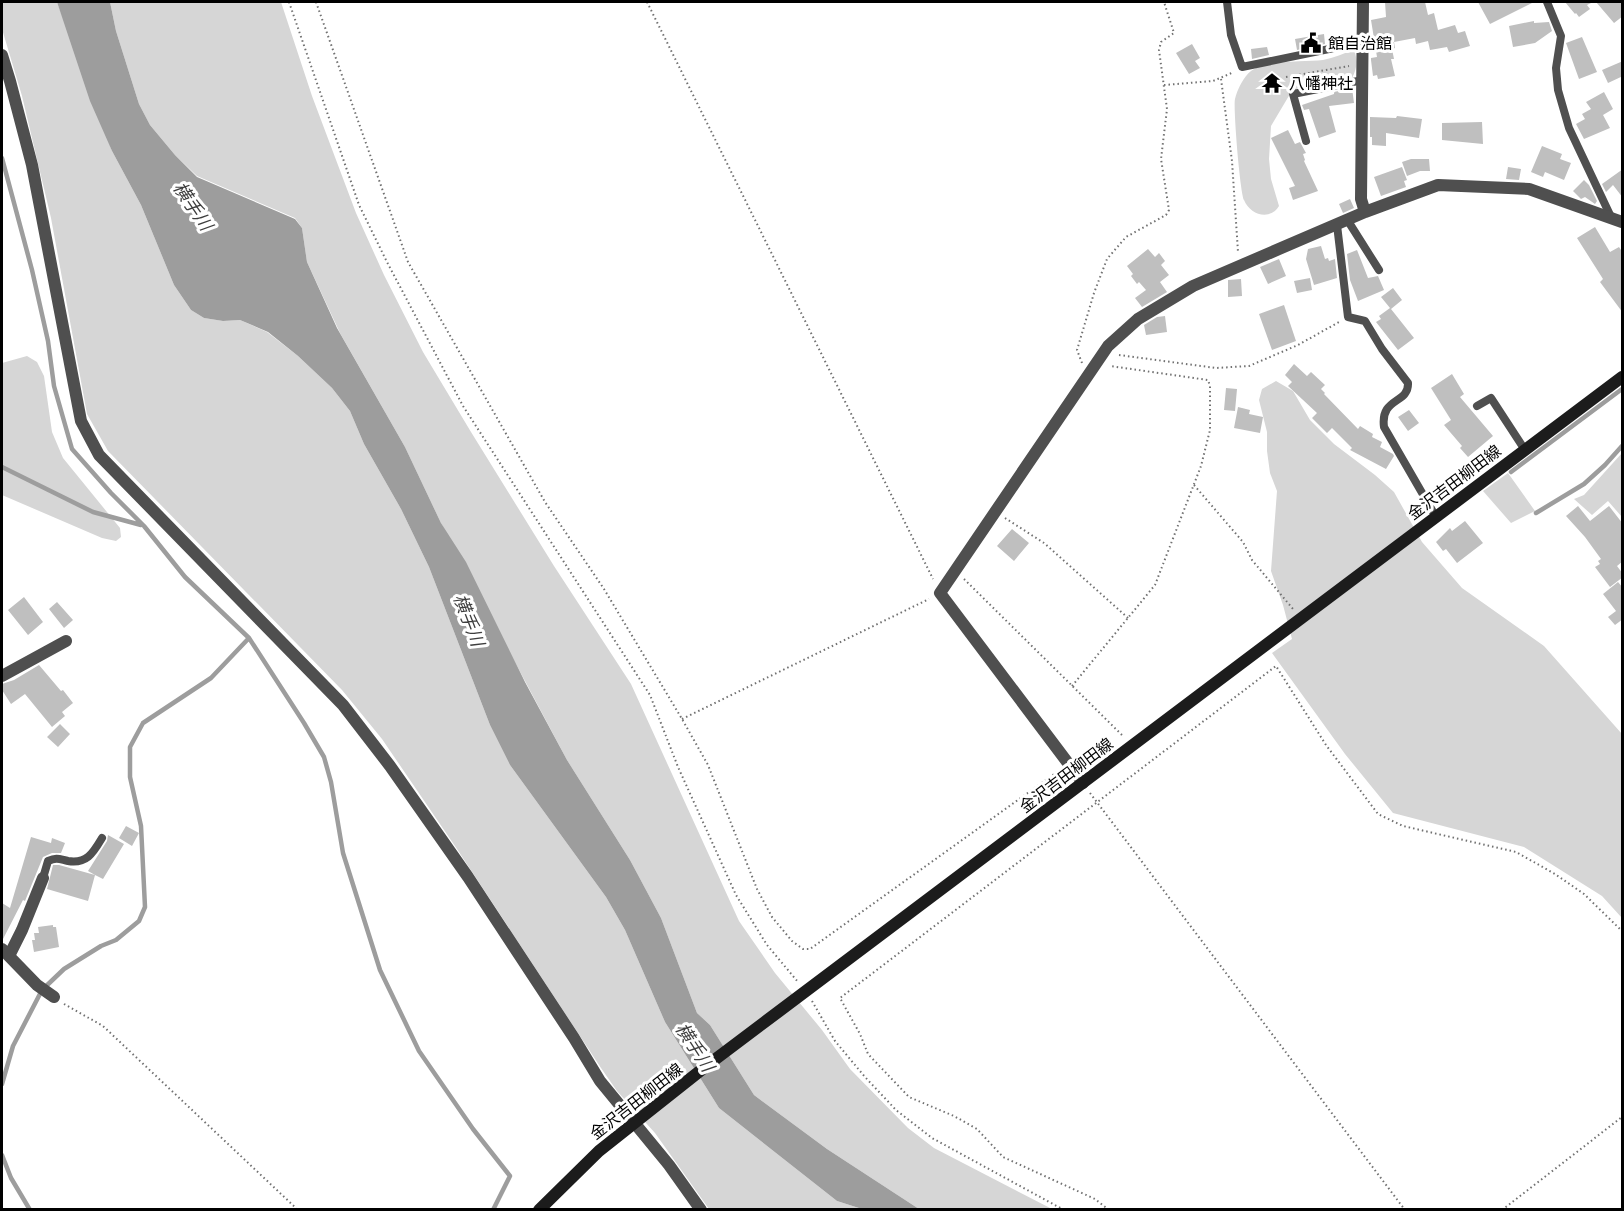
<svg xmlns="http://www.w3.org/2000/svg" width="1624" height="1211" viewBox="0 0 1624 1211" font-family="'PT Sans','Noto Sans JP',sans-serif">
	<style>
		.green { fill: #d6d6d6 }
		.water { fill: #9d9d9d }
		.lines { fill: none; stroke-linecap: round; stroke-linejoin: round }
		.stream { stroke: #9d9d9d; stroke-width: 4.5 }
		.building { fill: #bfbfbf }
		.path { stroke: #717171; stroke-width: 2; stroke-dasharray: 1.5 3; stroke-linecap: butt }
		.lane { stroke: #4f4f4f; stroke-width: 8 }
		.street { stroke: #4f4f4f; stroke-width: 12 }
		.secondary { stroke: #1c1c1c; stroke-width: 12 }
		.labels { text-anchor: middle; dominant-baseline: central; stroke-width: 6; stroke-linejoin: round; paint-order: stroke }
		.poi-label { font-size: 16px; fill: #000; stroke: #fff; text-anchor: start }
		.street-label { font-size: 16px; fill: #000; stroke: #fff }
		.water-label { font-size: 18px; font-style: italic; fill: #3e3e3e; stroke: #fff }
	</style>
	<rect width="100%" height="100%" fill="#fff"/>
	<path class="green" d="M2,2H57L112,151L141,205L174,285L191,310L204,318L223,321L240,320L267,332L298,356L332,388L350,411L364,444L401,509L429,567L490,725L510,765L606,897L625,930L665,1022L719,1108L837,1201L862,1209H709L655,1133L617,1091L601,1068L457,849L382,739L342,690L108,451L87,414L51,218L22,96L2,29Z
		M110,2H281L312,96L356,213L384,275L423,352L471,432L554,566L631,684L739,921L775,973L822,1030L850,1069L908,1128L934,1148L1052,1209H919L827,1149L754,1095L710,1025L697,1013L661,918L630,860L567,760L441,523L405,447L340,333L307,262L302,228L295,218L197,176L175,155L150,125L139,104L116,31Z
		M1354,50C1358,60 1357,69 1352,78L1322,85L1298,88L1290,94L1271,126L1269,159L1271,179L1279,206C1270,221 1250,215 1244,200C1240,191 1233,107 1235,99C1237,90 1244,76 1251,71C1265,60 1305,62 1323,60C1334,58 1344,53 1354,50Z
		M27,356L37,362L44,376L52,432L63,458L120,528L121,537L116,541L102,538L2,495V363Z
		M1276,381L1293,391L1310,420L1334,444L1375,475L1394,492L1422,542L1462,588L1544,646L1622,734V918L1602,896L1524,847L1393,813L1345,754L1272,653L1292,639L1283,605L1271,571L1277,491L1270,473L1267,451V432L1259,400L1262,389Z
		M1622,453V517L1608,501L1592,515L1574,499L1584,495Z
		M1508,473L1535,511L1511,523L1483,491Z"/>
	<path class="water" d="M57,2H110L116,31L139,104L150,125L175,155L197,177L295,219L302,228L307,262L337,328L405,447L441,523L466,562L525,682L567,760L630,860L661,918L697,1013L710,1025L754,1095L827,1149L919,1209H862L837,1201L719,1108L665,1022L625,930L606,897L510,765L490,725L429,567L401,509L364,444L350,411L332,388L298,356L268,332L240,320L223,321L204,318L191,310L174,285L141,205L112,151L90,101Z"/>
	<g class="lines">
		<path class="stream" d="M2,158L32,270L48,341L54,386L72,449L111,493L144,526L185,577L249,638L304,723L324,757L331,782L343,853L380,970L419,1051L473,1129L510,1176L493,1210
			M2,467L93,512L141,525
			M1511,472L1622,389
			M1536,513L1584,484L1605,465L1622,446
			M2,1084L13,1046L42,990L64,969L101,946L116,940L139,921L145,907L141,826L130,777V747L143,723L211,678L249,638
			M2,1155L11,1178L30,1210"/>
	</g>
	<path class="building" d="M1385,2H1425L1428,15L1434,13L1438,30L1455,25L1458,33L1465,31L1470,46L1449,52L1447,47L1430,50L1428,41L1416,44L1415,38L1394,42L1395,48L1392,49L1394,59H1391L1395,76L1378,79L1377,75L1373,76L1371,60V58L1377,57L1371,20L1386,17Z
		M1478,2H1534L1490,24Z
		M1565,2H1593L1587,5L1590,9L1579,17L1576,13L1575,14Z
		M1596,2H1623V16L1614,23Z
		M1534,21V23L1549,22L1552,31L1535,43L1513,47L1509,26Z
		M1324,34L1325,44L1297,50L1295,39Z
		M1582,37L1597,72L1579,79L1566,43Z
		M1192,44L1200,58L1195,61L1200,68L1189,74L1176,53Z
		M1267,47L1269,55L1252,59L1251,49Z
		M1623,61V76L1608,83L1602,70Z
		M1352,88L1354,103L1329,106L1336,132L1319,138L1309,109L1304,110L1302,105L1334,94V92Z
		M1604,92L1613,109L1603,115L1610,128L1584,139L1576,124L1585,119L1582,114L1591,109L1586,102Z
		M1397,116L1422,119L1419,138L1386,133V146L1372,145V137H1370V117L1396,118Z
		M1482,122L1483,144L1442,140V123Z
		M1288,130L1295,144L1300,142L1306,153L1303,154L1305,160L1304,161L1318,191L1293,200L1289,188L1295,186L1271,138Z
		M1542,146L1562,154L1560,159L1571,163L1564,180L1545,172L1543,177L1531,172Z
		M1411,159H1429L1430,171H1420L1407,176L1402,162Z
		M1402,167L1407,180L1404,181L1406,187L1381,196L1374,177Z
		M1508,167L1521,169L1519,180L1506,179Z
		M1623,169V198L1613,185L1606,192L1602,184Z
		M1584,180L1589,185L1597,201L1595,204L1585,197L1581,199L1573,191Z
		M1350,199L1354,208L1343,213L1339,204Z
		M1595,227L1610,252L1619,247L1623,253V313L1600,282L1603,279L1577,238Z
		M1321,246L1325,259L1328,258L1329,261L1335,259L1337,278L1314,285L1306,259L1308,249Z
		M1148,249L1155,257L1159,253L1165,261L1161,265L1169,275L1160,282L1167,292L1142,307L1135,298L1146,290L1139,282L1137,284L1131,276L1133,274L1127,266Z
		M1357,250L1368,278L1378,276L1384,290L1358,301L1350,280L1347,254Z
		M1279,259L1286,276L1268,284L1260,267Z
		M1310,278L1312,290L1297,293L1294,281Z
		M1241,279L1242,296L1228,297V280Z
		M1393,288L1402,300L1391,309L1414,338L1398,350L1376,322L1381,319L1379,316L1390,308L1381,297Z
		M1284,305L1296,341L1272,350L1259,314Z
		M1165,316L1167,332L1146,335L1144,325L1157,317Z
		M1294,364L1307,376L1311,372L1325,385L1321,389L1325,393L1324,394L1358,429L1360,426L1373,434L1372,437L1382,442L1380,447L1393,454L1394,456L1386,469L1350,450L1352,448L1332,428L1327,433L1312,418L1317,413L1288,386L1292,382L1285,375Z
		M1452,374L1464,394L1460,397L1493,436L1468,457L1460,448L1462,446L1444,425L1451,420L1431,388Z
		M1226,388L1237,389L1235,411L1224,410Z
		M1238,407L1250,410L1249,414L1263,417L1260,433L1234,428Z
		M1409,410L1419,423L1408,431L1398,417Z
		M1578,506L1590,521L1609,506L1623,524V561L1617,566L1623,574V577L1610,587L1595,567L1600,564L1598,561L1601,559L1585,537L1566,516Z
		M1465,521L1483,543L1457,563L1446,549L1443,551L1436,542L1450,528L1452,531Z
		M1012,529L1029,543L1014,561L997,546Z
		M1618,582L1623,588V619L1615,625L1608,617L1616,611L1603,594Z
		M24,597L43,622L28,635L8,610Z
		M57,602L73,620L64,628L49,609Z
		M39,665L61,691L63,690L73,703L62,712L65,716L52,727L25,694L11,704L2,690V684L14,680Z
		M60,724L70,734L58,747L47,737Z
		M126,826L139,833L132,846L119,838Z
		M108,835L124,844L103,879L95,875L88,901L47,889L53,865H59L95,875L88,871L107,841Z
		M31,837L51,843L52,838L65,843L61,853H52L43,857L25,901L23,900L2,941V903L10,908Z
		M53,925V927H56L59,947L34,952L32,940H35L34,933H39L38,927Z"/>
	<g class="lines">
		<path class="path" d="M289,2L359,205L387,262L463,406L650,695L678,767L736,895L767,945L798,982
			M316,2L408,262L545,502L604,589L682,719L708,765L757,889L772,917L792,941L803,949H810L1057,772L1056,770
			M647,2L933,579
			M1286,77L1349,66
			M1221,79L1232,161L1238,252
			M1164,85L1213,81L1234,72
			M1119,355L1216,368L1249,366L1298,345L1339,322
			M1082,363L1077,350L1094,293L1107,259L1126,237L1166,215L1169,210L1161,159L1167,109L1159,50L1161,42L1174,33L1164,2
			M1194,485L1243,542L1252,560L1293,609
			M1005,518L1044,543L1128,618
			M964,579L1124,737
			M1072,686L1155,585L1201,466L1210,430V386L1208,380L1110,366
			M682,719L929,599
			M1090,793L1405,1210
			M812,1001L835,1041L865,1077L896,1110L932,1138L1064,1210
			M64,1004L103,1026L298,1210
			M1109,1210L1095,1199L1003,1157L977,1129L954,1116L909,1097L868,1054L860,1034L840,998L1276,666L1326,745L1378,814L1403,826L1516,852L1555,874L1584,894L1622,931
			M1502,1210L1622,1117"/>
		<path class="lane" d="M1227,2L1231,35L1242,67L1363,42
			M1547,2L1561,36L1556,68L1558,90L1569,128L1611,217
			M1306,141L1293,94L1363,80
			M1348,221L1379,270
			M1337,225L1348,317L1365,321L1382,349L1408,383C1409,404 1380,397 1384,427L1436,517
			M1477,406L1491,398L1525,450
			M43,878L48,861C57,857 59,859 68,861C87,864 93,853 102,838"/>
		<path class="street" d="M1363,2L1361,199L1365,212
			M2,55L10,81L32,165L81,421L99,455L343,705L390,766L468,877L574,1038L600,1081L669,1165L701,1210
			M2,676L66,641
			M1083,783L940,593L1108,346L1138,319L1193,286L1365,212L1438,185L1529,189L1622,222
			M2,949L37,985L54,997
			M9,956L22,930L43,878"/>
		<path class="secondary" d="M539,1210L599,1151L705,1067L1622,377"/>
	</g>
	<defs>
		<g id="civic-bare" transform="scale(1.62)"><path d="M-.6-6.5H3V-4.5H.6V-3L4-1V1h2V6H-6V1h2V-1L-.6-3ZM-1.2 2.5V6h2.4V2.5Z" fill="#000" stroke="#fff" stroke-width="2.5" paint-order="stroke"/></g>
		<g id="temple-bare" transform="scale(1.62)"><path d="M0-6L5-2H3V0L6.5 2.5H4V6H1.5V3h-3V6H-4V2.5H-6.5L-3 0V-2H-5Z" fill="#000" stroke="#fff" stroke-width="2.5" paint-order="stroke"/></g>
	</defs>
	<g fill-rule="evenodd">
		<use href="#civic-bare" x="1311" y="43"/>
		<use href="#temple-bare" x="1272" y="83"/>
	</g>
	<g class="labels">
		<g class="poi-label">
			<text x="1328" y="43">館自治館</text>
			<text x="1289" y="83">八幡神社</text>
		</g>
		<g class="street-label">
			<text transform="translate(1454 482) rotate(-37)">金沢吉田柳田線</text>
			<text transform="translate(1066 775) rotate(-37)">金沢吉田柳田線</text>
			<text transform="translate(636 1101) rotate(-38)">金沢吉田柳田線</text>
		</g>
		<g class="water-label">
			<text transform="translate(193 206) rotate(56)">横手川</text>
			<text transform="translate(469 620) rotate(69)">横手川</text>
			<text transform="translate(695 1047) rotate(57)">横手川</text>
		</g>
	</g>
	<rect width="1624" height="1211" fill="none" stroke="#000000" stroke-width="6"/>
</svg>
